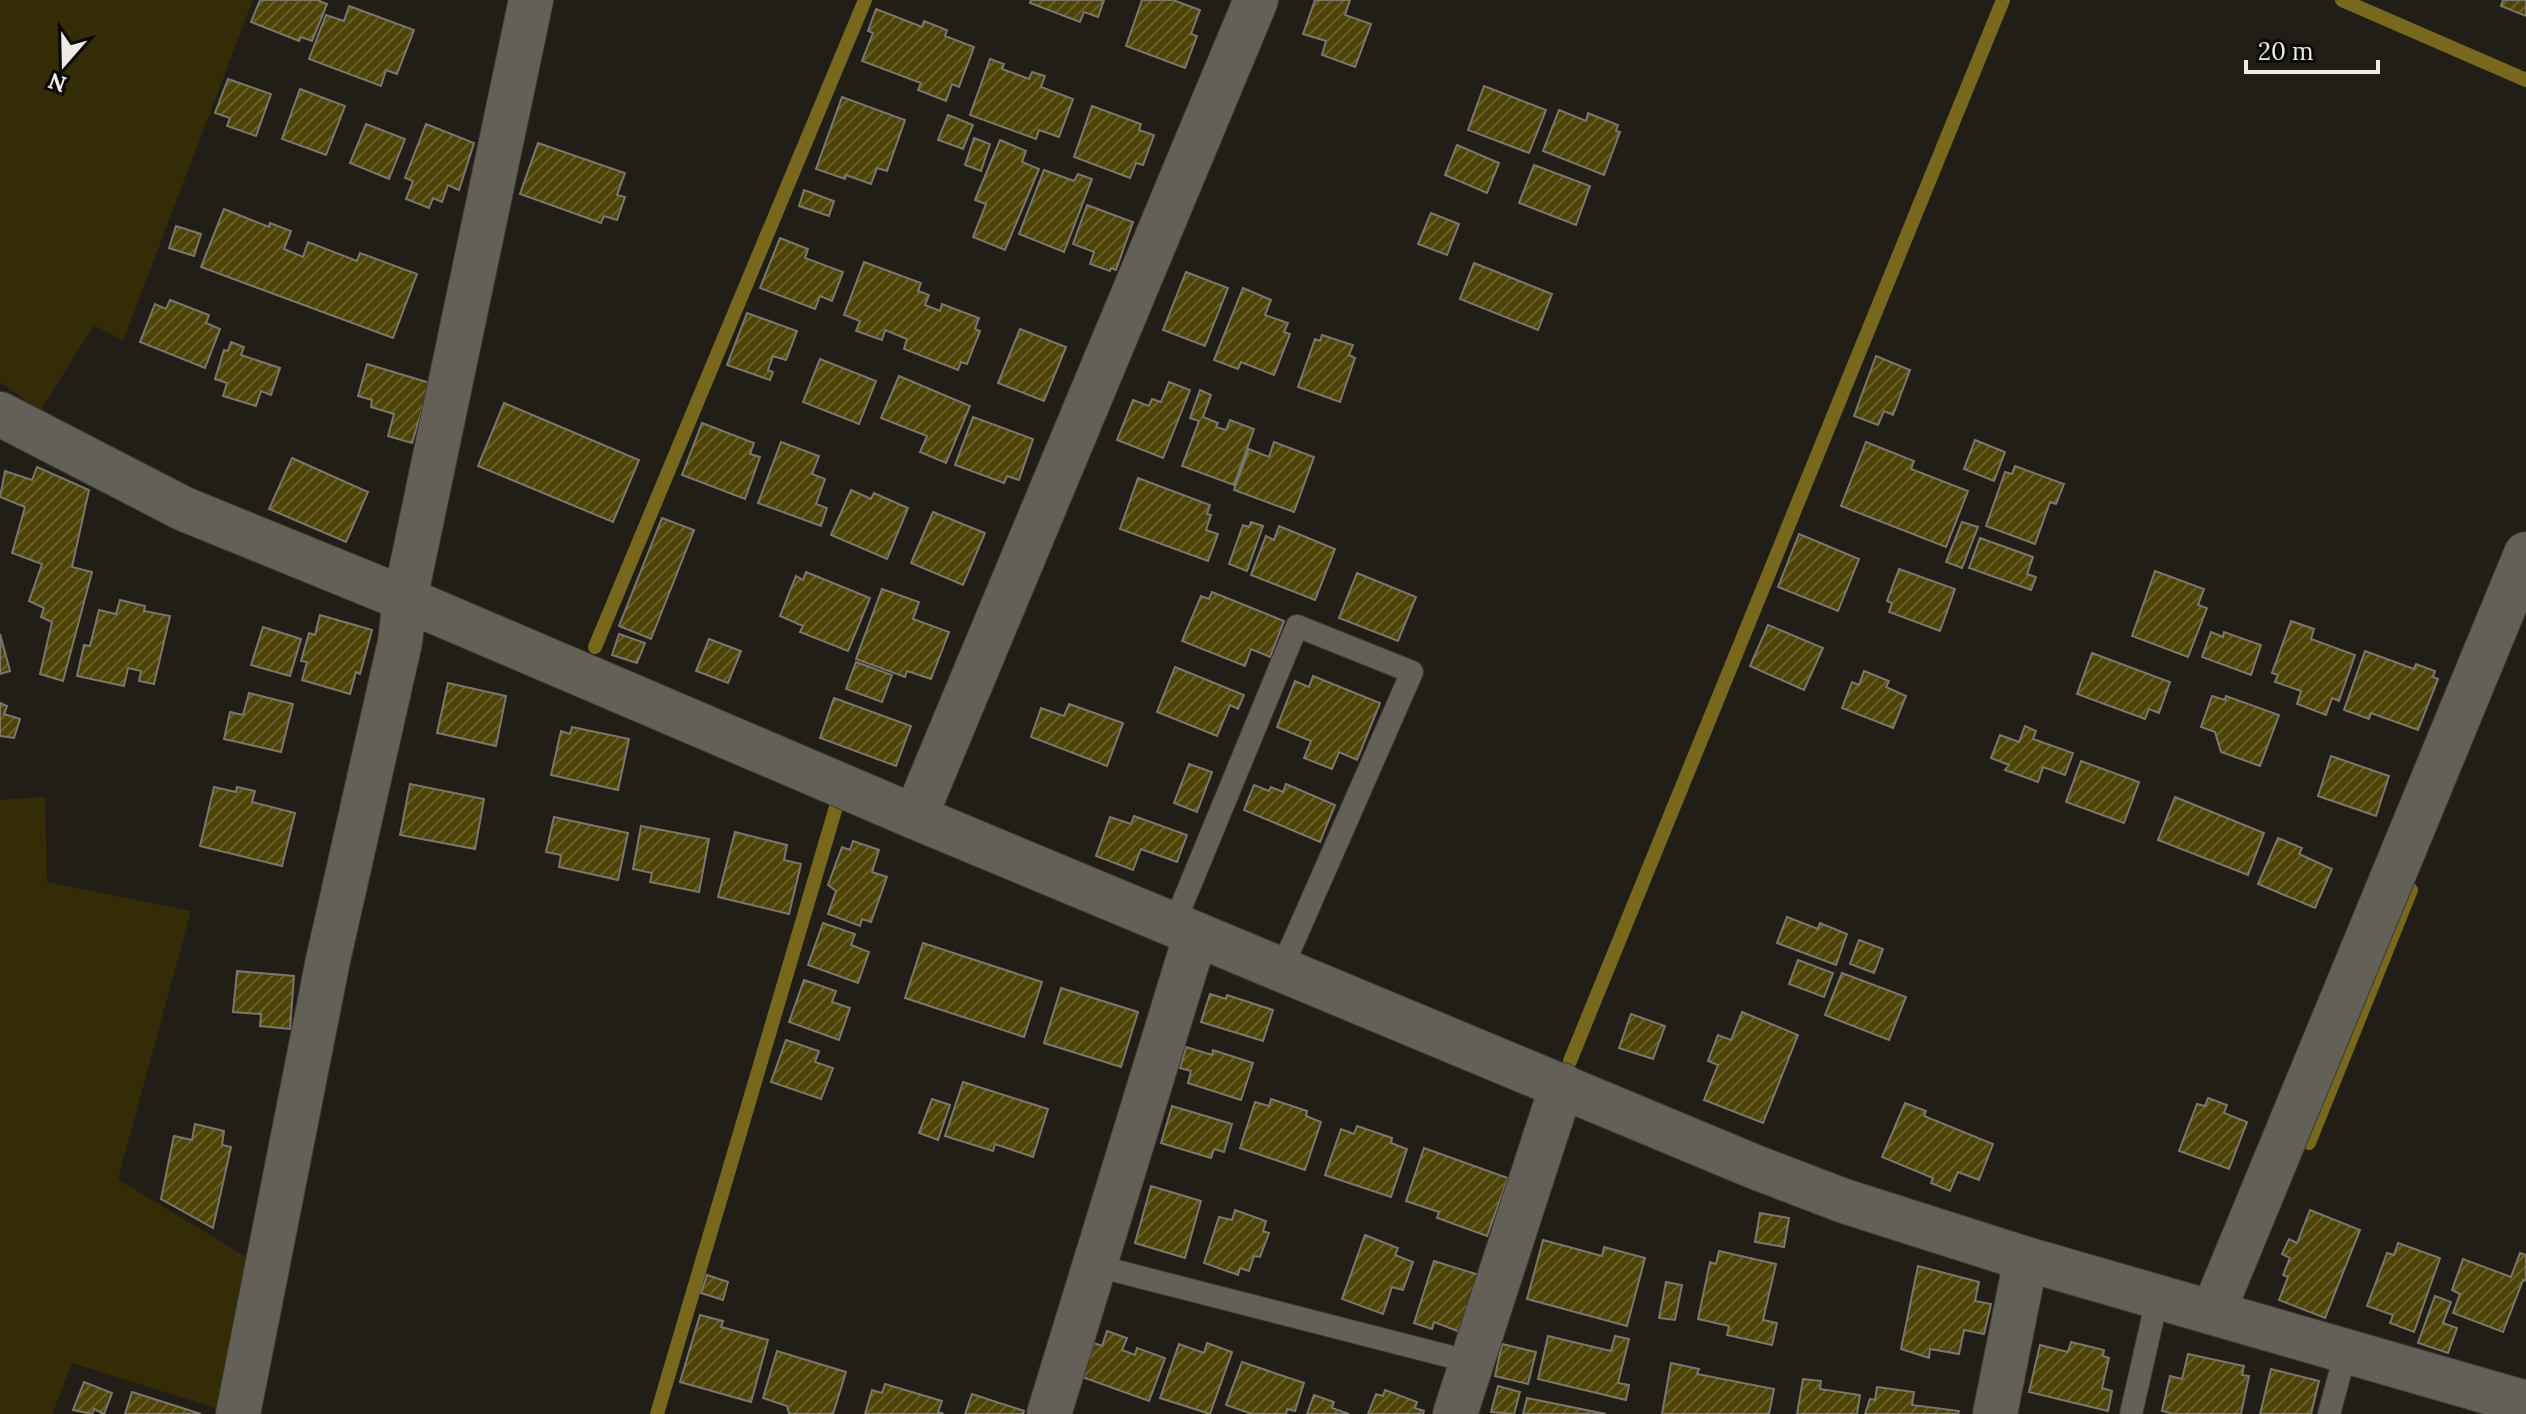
<svg xmlns="http://www.w3.org/2000/svg" width="2526" height="1414" viewBox="0 0 2526 1414" font-family="Lora,serif">
	<style>
		.garden { fill: #342c06 }
		.lines { fill: none; stroke-linecap: round; stroke-linejoin: round }
		.stream { stroke: #78681d; stroke-width: 14 }
		.building { fill: url(#building-hatch); stroke: #7a786e; stroke-width: 2 }
		.lane-casing { stroke: #3c3a35; stroke-width: 24 }
		.street-casing { stroke: #3c3a35; stroke-width: 46 }
		.secondary-casing { stroke: #3c3a35; stroke-width: 46 }
		.lane { stroke: #636157; stroke-width: 22 }
		.street { stroke: #636157; stroke-width: 44 }
		.secondary { stroke: #636157; stroke-width: 44 }
	</style>
	<defs>
		<pattern id="building-hatch" width="6" height="6" patternUnits="userSpaceOnUse" patternTransform="scale(2)"><rect width="6" height="6" fill="#4f4407"/><path d="M-1 1l2-2M0 6l6-6M5 7l2-2" fill="none" stroke="#685f2b"/></pattern>
	</defs>
	<rect width="100%" height="100%" fill="#201e16"/>
	<path class="garden" d="M0,0H253L123,341L94,325L40,411L0,382Z
		M45,797L47,882L191,911L118,1179L248,1258L222,1410L72,1363L52,1414H0V800Z"/>
	<g class="lines">
		<path class="stream" d="M2342,0L2526,80
			M595,647L865,0
			M1570,1061L2003,0
			M2309,1143L2411,890
			M657,1414L836,807"/>
	</g>
	<path class="building" d="M260,0H317L327,4L312,41L301,37L299,41L251,22Z
		M1031,0H1104L1098,17L1084,12L1080,22L1030,3Z
		M1142,0H1173L1200,10L1191,34L1197,36L1185,68L1126,46Z
		M1315,0H1350L1345,15L1371,24L1355,67L1322,55L1326,41L1303,34Z
		M2503,0H2526V16L2501,6Z
		M349,6L414,30L397,74L386,70L381,86L309,59L326,15L344,21Z
		M876,9L922,27L924,21L947,30L945,36L974,47L959,87L952,84L946,101L918,90L921,83L862,61L873,33L868,31Z
		M990,59L1004,64L1002,69L1029,79L1032,72L1045,76L1041,87L1073,99L1059,137L1039,130L1036,139L970,115Z
		M228,79L271,94L256,136L227,126L230,118L215,113Z
		M1484,86L1546,110L1529,153L1468,130Z
		M300,89L345,106L326,155L282,139Z
		M842,97L905,120L887,171L877,168L871,184L846,175L845,179L816,169Z
		M1092,106L1141,124L1139,130L1154,135L1143,165L1136,163L1130,178L1074,157Z
		M1559,110L1586,121L1588,113L1618,125L1616,131L1620,132L1604,175L1543,151Z
		M948,115L973,125L963,149L938,140Z
		M366,124L405,139L389,179L350,163Z
		M426,124L474,143L459,190L448,185L442,202L433,198L429,208L406,199L413,181L405,178Z
		M974,138L990,144L981,171L965,165Z
		M1000,140L1026,151L1022,162L1039,169L1005,250L973,237L986,204L975,200Z
		M538,143L625,173L617,195L625,197L617,220L604,216L601,223L520,194Z
		M1457,145L1499,163L1487,193L1445,175Z
		M1534,165L1590,186L1576,225L1519,203Z
		M1044,170L1074,181L1078,174L1092,179L1064,252L1019,234Z
		M804,190L834,201L829,216L799,206Z
		M1087,205L1133,222L1116,270L1111,268L1110,271L1090,264L1094,252L1073,244Z
		M224,209L269,227L270,223L291,231L284,249L303,257L308,242L357,261L360,253L417,274L393,338L201,267Z
		M1431,213L1459,224L1447,255L1418,244Z
		M176,226L201,234L194,256L169,248Z
		M780,238L808,249L805,258L843,272L832,301L820,296L815,309L760,288Z
		M864,262L921,283L918,291L929,295L925,305L940,311L942,304L979,318L975,329L980,331L967,364L961,362L958,370L904,349L907,339L885,330L882,340L856,331L860,321L844,315Z
		M1474,263L1552,294L1538,330L1460,299Z
		M1186,272L1228,288L1205,346L1163,330Z
		M1243,288L1271,300L1265,315L1288,323L1284,332L1290,334L1274,375L1241,362L1238,369L1214,360Z
		M170,300L209,315L206,323L220,329L205,368L140,342L155,304L166,309Z
		M747,313L797,331L786,360L773,356L768,370L773,372L770,380L727,365Z
		M1020,329L1066,347L1044,401L998,383Z
		M1322,335L1353,345L1349,355L1355,358L1340,402L1298,387L1315,339L1320,341Z
		M231,342L244,347L241,355L280,368L271,395L261,391L256,406L223,396L227,383L215,379L224,350L228,351Z
		M1876,356L1910,370L1893,415L1884,411L1878,425L1854,416Z
		M820,359L876,381L859,424L803,402Z
		M367,364L430,383L412,443L388,436L394,414L371,407L372,400L358,396Z
		M899,376L970,406L946,463L920,452L927,436L881,418Z
		M1169,382L1190,390L1163,458L1117,440L1133,400L1149,406L1152,399L1161,402Z
		M1200,390L1211,395L1203,417L1218,423L1216,427L1226,430L1230,420L1254,429L1234,485L1182,466L1199,421L1190,418Z
		M504,403L639,460L613,522L478,466Z
		M973,417L1033,439L1019,480L1007,476L1004,483L955,465Z
		M702,423L754,443L750,454L760,457L745,499L682,475Z
		M1975,440L2005,452L1994,481L1964,469Z
		M781,442L819,456L812,474L825,479L816,504L827,508L821,526L758,503Z
		M1274,442L1314,457L1294,512L1234,490L1249,449L1269,457Z
		M1866,442L1914,461L1911,469L1968,491L1946,547L1841,506Z
		M292,458L368,492L346,542L269,509Z
		M2015,466L2064,484L2056,504L2050,502L2035,544L1986,526L2005,472L2012,474Z
		M37,467L89,490L72,567L92,572L63,681L40,674L52,622L41,617L44,608L29,601L42,564L12,553L25,507L0,497L5,471L32,480Z
		M1138,478L1210,505L1207,514L1211,515L1206,530L1218,534L1208,561L1120,529Z
		M851,490L871,499L874,493L908,508L887,559L831,535Z
		M933,512L985,533L963,585L911,563Z
		M662,518L694,530L651,639L619,626Z
		M1251,522L1263,526L1247,571L1229,564L1243,525L1249,527Z
		M1962,522L1978,527L1962,568L1946,562Z
		M1279,526L1335,549L1315,600L1251,575L1266,536L1274,540Z
		M1799,534L1859,559L1838,611L1778,587Z
		M1980,538L2033,557L2027,574L2036,577L2031,590L1969,568Z
		M1899,569L1955,589L1940,631L1889,612L1892,603L1887,601Z
		M2155,571L2204,589L2198,605L2207,608L2188,657L2132,636Z
		M806,572L870,598L848,651L800,632L803,626L780,616L796,576L803,580Z
		M1357,573L1416,597L1398,641L1339,618Z
		M882,589L919,602L913,619L949,632L931,679L907,671L905,677L856,659Z
		M1212,592L1284,621L1270,657L1251,649L1245,666L1182,641L1201,596L1209,599Z
		M120,600L145,606L144,611L170,616L154,684L139,681L141,671L128,668L124,686L77,676L84,645L90,646L99,610L116,614Z
		M320,615L372,630L360,674L356,672L350,694L302,680L307,662L301,661L309,633L315,635Z
		M2291,621L2314,629L2311,639L2355,655L2339,701L2332,698L2326,715L2297,704L2301,691L2275,682L2278,675L2272,673Z
		M1768,625L1823,648L1804,690L1750,666Z
		M263,627L301,639L290,676L251,665Z
		M2211,632L2223,637L2224,632L2261,645L2251,675L2202,657Z
		M0,634L10,671L0,674Z
		M619,634L645,643L637,663L612,655Z
		M709,639L741,651L728,683L696,671Z
		M2365,651L2414,669L2416,664L2435,671L2433,677L2438,679L2418,730L2371,713L2369,719L2344,710Z
		M2092,653L2170,682L2159,713L2149,709L2145,719L2077,694Z
		M856,662L892,675L882,702L846,689Z
		M1175,667L1244,695L1238,709L1230,705L1217,736L1157,712Z
		M1864,671L1889,681L1886,687L1906,696L1893,728L1842,708L1852,682L1859,685Z
		M1313,676L1380,703L1357,760L1339,752L1332,769L1304,758L1311,741L1277,727L1295,681L1309,687Z
		M448,683L506,696L496,746L437,733Z
		M249,693L293,704L281,752L224,739L230,712L243,715Z
		M2212,696L2225,700L2226,696L2279,715L2260,766L2221,752L2215,732L2201,727Z
		M834,698L911,726L896,766L820,738Z
		M0,703L7,706L4,714L20,719L14,738L0,736Z
		M1069,704L1123,723L1107,766L1031,737L1041,708L1064,716Z
		M2025,726L2036,731L2033,739L2073,753L2065,775L2043,767L2038,782L2005,770L2009,765L1991,758L2000,735L2019,742Z
		M572,727L629,739L618,790L551,775L561,731L570,734Z
		M2331,756L2389,776L2376,816L2318,796Z
		M2081,761L2139,782L2124,823L2066,802Z
		M1189,764L1212,772L1197,812L1174,803Z
		M410,784L484,799L475,849L400,835Z
		M1286,784L1335,805L1320,842L1244,810L1254,785L1269,791L1271,787L1283,792Z
		M214,787L236,792L237,787L255,791L252,802L295,813L282,866L200,846Z
		M2175,797L2264,833L2248,875L2158,840Z
		M1134,816L1187,835L1177,862L1141,849L1133,870L1096,856L1110,817L1131,824Z
		M554,817L628,833L618,880L559,867L561,855L546,852Z
		M641,826L709,839L699,892L650,882L652,873L633,869Z
		M735,832L787,845L784,860L801,864L789,914L718,897Z
		M2278,838L2302,848L2299,854L2332,869L2315,908L2258,884Z
		M853,841L879,850L872,872L887,877L871,922L862,919L860,926L828,914L836,891L828,885L842,847L850,850Z
		M1787,917L1818,929L1820,923L1847,934L1836,965L1777,943Z
		M823,923L855,934L851,945L869,952L858,983L808,965Z
		M1859,940L1883,949L1874,973L1850,964Z
		M923,943L1042,982L1024,1037L905,998Z
		M1798,960L1833,973L1824,997L1789,984Z
		M237,971L294,976L290,1029L260,1026L261,1014L233,1012Z
		M1842,973L1906,997L1889,1040L1825,1015Z
		M804,980L836,991L832,1002L850,1008L839,1040L789,1022Z
		M1061,988L1138,1012L1121,1067L1044,1043Z
		M1210,994L1226,999L1227,995L1273,1010L1263,1041L1201,1022Z
		M1742,1012L1798,1035L1763,1123L1704,1100L1718,1065L1708,1061L1718,1035L1731,1040Z
		M1631,1014L1665,1026L1653,1059L1619,1048Z
		M786,1040L819,1051L815,1062L833,1068L821,1099L771,1082Z
		M1186,1047L1212,1055L1213,1050L1253,1063L1241,1100L1188,1083L1191,1071L1180,1068Z
		M963,1082L1048,1109L1033,1157L995,1144L993,1151L945,1136Z
		M2208,1098L2227,1105L2224,1113L2247,1122L2229,1169L2179,1151L2197,1104L2205,1106Z
		M932,1099L950,1105L938,1140L919,1133Z
		M1271,1099L1307,1111L1306,1116L1321,1122L1305,1170L1240,1148L1255,1102L1269,1106Z
		M1905,1103L1926,1111L1924,1116L1993,1144L1979,1180L1958,1172L1950,1191L1931,1183L1933,1178L1882,1157Z
		M1172,1106L1232,1124L1224,1152L1214,1149L1211,1158L1161,1143Z
		M195,1124L224,1131L222,1145L231,1147L213,1228L161,1199L174,1136L192,1140Z
		M1357,1126L1392,1138L1391,1143L1407,1149L1391,1197L1325,1175L1341,1129L1354,1134Z
		M1424,1148L1508,1178L1487,1236L1437,1218L1439,1212L1406,1201Z
		M1151,1186L1201,1201L1185,1258L1135,1243Z
		M1235,1210L1266,1221L1263,1231L1269,1233L1260,1257L1254,1256L1249,1271L1240,1268L1238,1275L1204,1263L1219,1217L1232,1220Z
		M2310,1210L2360,1230L2325,1318L2279,1300L2288,1277L2283,1275L2290,1258L2282,1254L2289,1239L2297,1243Z
		M1760,1213L1789,1218L1784,1247L1755,1242Z
		M1365,1235L1398,1248L1395,1255L1413,1262L1403,1290L1392,1287L1383,1314L1342,1299Z
		M1543,1240L1602,1256L1604,1247L1645,1258L1627,1326L1527,1299Z
		M2398,1243L2440,1258L2414,1332L2390,1323L2393,1315L2367,1306L2387,1253L2394,1255Z
		M1719,1251L1776,1264L1763,1320L1777,1323L1772,1345L1727,1335L1729,1326L1698,1319L1710,1262L1716,1264Z
		M2520,1253L2526,1255V1281L2523,1280L2503,1332L2453,1313L2460,1294L2452,1290L2463,1259L2511,1277Z
		M1434,1261L1479,1275L1460,1332L1434,1322L1432,1329L1414,1323Z
		M1918,1266L1979,1282L1975,1301L1991,1304L1984,1334L1964,1330L1959,1354L1930,1349L1929,1358L1901,1349Z
		M707,1275L728,1282L723,1300L701,1293Z
		M1666,1282L1682,1285L1675,1320L1659,1318Z
		M2435,1296L2451,1302L2443,1323L2457,1328L2448,1353L2418,1343Z
		M700,1315L723,1321L721,1327L768,1340L751,1402L680,1382Z
		M1107,1331L1127,1338L1122,1350L1135,1355L1137,1348L1165,1358L1149,1401L1082,1377L1094,1343L1102,1346Z
		M1548,1336L1611,1351L1615,1336L1629,1339L1618,1383L1629,1385L1626,1400L1538,1379Z
		M2071,1342L2104,1350L2103,1356L2109,1358L2102,1388L2112,1391L2108,1411L2029,1392L2040,1345L2068,1352Z
		M1207,1343L1232,1352L1210,1414L1160,1398L1179,1344L1204,1353Z
		M1502,1344L1536,1352L1528,1384L1495,1376Z
		M777,1351L846,1372L833,1414H791L789,1413L787,1406L763,1398Z
		M2188,1354L2244,1366L2242,1375L2249,1376L2241,1414H2174L2162,1411L2170,1376L2182,1379Z
		M1242,1362L1304,1383L1295,1411L1287,1409L1286,1414H1252L1226,1405Z
		M1671,1363L1699,1369L1697,1374L1774,1389L1769,1414H1662Z
		M2271,1369L2319,1381L2311,1414H2260Z
		M1803,1379L1821,1381L1820,1389L1860,1395L1857,1414H1797Z
		M84,1382L112,1393L104,1414L94,1409L92,1414L73,1410Z
		M885,1384L942,1401L938,1412L944,1414H865L872,1390L882,1393Z
		M1498,1386L1520,1392L1514,1414L1491,1412Z
		M1877,1387L1914,1392L1912,1405L1959,1411L1958,1414H1865L1870,1399L1875,1400Z
		M1385,1390L1417,1402L1415,1408L1424,1411L1423,1414H1368L1376,1394L1383,1396Z
		M132,1392L201,1414H125Z
		M972,1394L1024,1411L1023,1414H965Z
		M1314,1395L1334,1402L1332,1408L1349,1414H1307Z
		M1527,1398L1606,1414H1523Z"/>
	<g class="lines">
		<g class="lane-casing">
			<path id="lane" d="M1174,924L1297,626L1412,672L1281,970
				M1093,1265L1471,1362
				M2131,1414L2158,1295
				M2329,1414L2346,1351"/>
		</g>
		<g class="street-casing">
			<path id="street" d="M915,817L1256,0
				M2213,1312L2526,554
				M238,1414L328,960L400,642L405,599L531,0
				M1049,1414L1196,934
				M1455,1414L1562,1085
				M1995,1414L2026,1259"/>
		</g>
		<g class="secondary-casing">
			<path id="secondary" d="M0,414L184,509L405,599L915,817L1755,1167L1844,1201L2026,1259L2526,1403"/>
		</g>
		<use href="#lane" class="lane"/>
		<use href="#street" class="street"/>
		<use href="#secondary" class="secondary"/>
	</g>
	<g transform="translate(64 64) rotate(200)" stroke="#090805" stroke-width="6" paint-order="stroke">
	<path d="M0-6L14 30L0 20L-14 30Z" fill="#ecebe5"/>
	<text y="-12" font-size="22" font-weight="bold" text-anchor="middle" fill="#ecebe5">N</text>
	</g>
	<path d="M2246 60v12h132v-12" fill="none" stroke="#ecebe5" stroke-width="4"/>
	<text x="2258" y="60" font-size="24" fill="#ecebe5" stroke="#090805" stroke-width="6" paint-order="stroke">20 m</text>
</svg>
